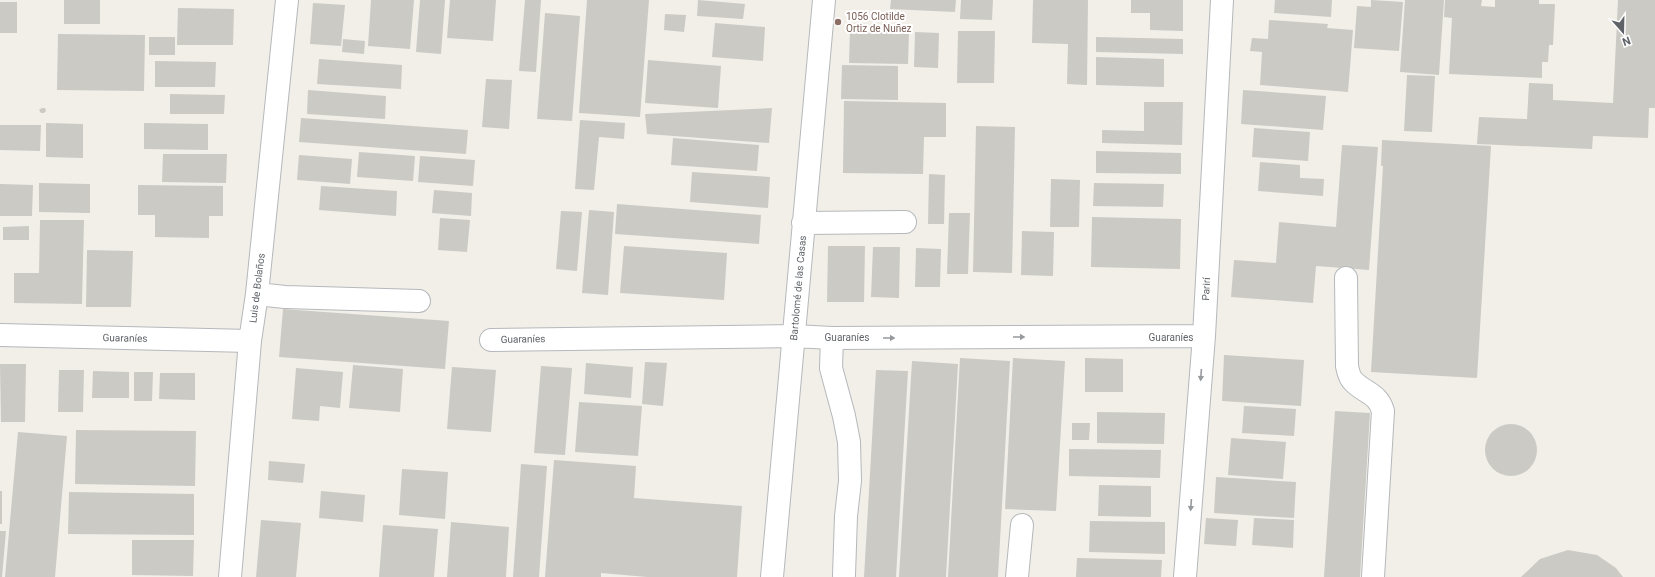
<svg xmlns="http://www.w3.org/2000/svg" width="1655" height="577" viewBox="0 0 1655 577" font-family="Roboto,sans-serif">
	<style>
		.building { fill: #cccac5 }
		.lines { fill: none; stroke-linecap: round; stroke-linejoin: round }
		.minor-casing { stroke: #b5b8bc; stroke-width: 24 }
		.minor { stroke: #fff; stroke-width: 22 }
		.oneway { fill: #979a9d }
		.education-dot { fill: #8d6e63; stroke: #fff; stroke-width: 1.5 }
		.labels { text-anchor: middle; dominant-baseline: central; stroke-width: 4; stroke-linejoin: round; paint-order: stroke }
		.education-label { font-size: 10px; fill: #785e54; stroke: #fff; text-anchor: start }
		.street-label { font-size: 10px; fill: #5f6368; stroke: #fff }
	</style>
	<rect width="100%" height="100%" fill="#f1efe8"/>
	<path class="building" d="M64,0H100V24H64Z
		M371,0H414L410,49L368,46Z
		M420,0H445L441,54L416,52Z
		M450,0H496L493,41L447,38Z
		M525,0H541L536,72L519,71Z
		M587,0H649L640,117L579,113Z
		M698,0L745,4L743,19L697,16Z
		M891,0H956L955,12L890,9Z
		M961,0H993L992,20L960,19Z
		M1033,0H1088L1087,85L1067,84L1068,44L1032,43Z
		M1131,0H1183V31L1150,30V13H1131Z
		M1275,0H1332L1331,17L1274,13Z
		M1371,0L1403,2L1399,51L1354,48L1357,6L1371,7Z
		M1405,0H1444L1439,75L1400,72Z
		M1445,0H1482L1481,6L1495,7V0H1539V4H1555L1553,45H1549L1548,62H1542V78L1449,74L1452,18L1444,17Z
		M1618,0H1655V108H1649L1648,138L1593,136L1592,149L1477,144L1479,117L1527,119L1529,83L1553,84V100L1613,103Z
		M0,2H17V33H0Z
		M313,3L345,5L341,46L310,44Z
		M178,8L234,9L233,45H177Z
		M545,13L580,16L572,121L537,119Z
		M665,14L686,15L684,32L664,30Z
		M1269,20L1328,24L1327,28L1353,30L1348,92L1260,85L1262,52L1250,51L1252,38L1268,39Z
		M715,23L765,27L763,61L712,57Z
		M850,31L909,32L908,64L849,63Z
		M958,31H995L994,83H957Z
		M915,32L939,33L938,68L914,67Z
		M58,34L145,35L144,91L57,90Z
		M149,37H175V55H149Z
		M1096,37L1183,39V54L1096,52Z
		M343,39L365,41L364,54L342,52Z
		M1096,57L1164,59V87L1096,85Z
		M319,59L402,65L401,89L317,84Z
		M648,60L721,66L718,108L645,103Z
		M155,61L216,62L215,87H155Z
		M842,65L898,66V100L841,99Z
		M1407,75L1435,76L1432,132L1404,131Z
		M486,79L512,80L509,129L482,127Z
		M308,90L386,96L385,119L307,114Z
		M1243,90L1326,96L1323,130L1241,124Z
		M170,94L225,95L224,114H170Z
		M844,101L946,103V137H924L923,174L843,173Z
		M1144,102H1183L1182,145L1102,143V130L1144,131Z
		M42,108H45L46,111L44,113H41L39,110Z
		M772,108L769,143L647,134L645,114Z
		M301,118L468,130L466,154L299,142Z
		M580,120L625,123L624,139L599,137L594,190L575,189Z
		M46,123L83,124V158L46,157Z
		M144,123L208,124V150L144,149Z
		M0,125H41L40,151L0,150Z
		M976,126L1015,127L1012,273L973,272Z
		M1254,128L1310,132L1308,161L1252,157Z
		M673,138L759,145L757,171L671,165Z
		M1382,140L1491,146L1477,378L1371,372L1383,166H1381Z
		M1342,145L1378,147L1369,270L1316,266L1313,303L1231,297L1234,260L1276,263L1279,222L1336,227Z
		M1096,151L1181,153V174L1096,173Z
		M359,152L415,156L413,181L357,177Z
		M163,154H227L226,183L162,182Z
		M299,155L352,159L350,184L297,180Z
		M420,156L475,160L473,186L418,182Z
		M1260,162L1300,165V178L1324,179L1323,196L1258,191Z
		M692,172L770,177L768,208L690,202Z
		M929,174L945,175L944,224H928Z
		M1051,179L1080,180L1079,227H1050Z
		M39,183L90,184V213L39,212Z
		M1094,183L1164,184L1163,207L1093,206Z
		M0,184L33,185L32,216H0Z
		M138,185L223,186V216H209V238L155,237V215H138Z
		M321,186L397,191L396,216L319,210Z
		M434,190L472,193L471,216L432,213Z
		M617,204L761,215L759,244L615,234Z
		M589,210L614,212L608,295L582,293Z
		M561,211L582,212L577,271L556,269Z
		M949,213H970L968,274H947Z
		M1092,217L1181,219L1180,269L1091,267Z
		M440,218L470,220L467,252L438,250Z
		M40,220H84L82,304L14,303V273H39Z
		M29,226V240H3V227Z
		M1022,231L1054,232L1053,276L1021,275Z
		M624,246L727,253L724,300L620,293Z
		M828,246H865L864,302H827Z
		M873,247H900L899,298L871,297Z
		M916,248L941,249L940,287H915Z
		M87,250L133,251L131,307H86Z
		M283,309L449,321L445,369L279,357Z
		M1224,355L1304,360L1301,406L1222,401Z
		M960,358L1010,361L998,577H948Z
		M1013,358L1065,361L1056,511L1005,509Z
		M1085,358L1123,359V392H1085Z
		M912,361L958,364L946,577H899Z
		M645,362L667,363L663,406L642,404Z
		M586,363L633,367L631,398L584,394Z
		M0,364H26L25,422H1Z
		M353,365L403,369L400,412L349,408Z
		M541,366L572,368L565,455L534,453Z
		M452,367L496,370L491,432L447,429Z
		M296,368L343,372L340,408L320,406L319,421L292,419Z
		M59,370H84L83,412H58Z
		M876,370L908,371L896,577H864Z
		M93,371L129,372V398H92Z
		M134,372H153L152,401H134Z
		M160,373H195V400L159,399Z
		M579,402L642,406L638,456L575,452Z
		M1244,406L1296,409L1294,436L1242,433Z
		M1335,411L1370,413L1360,577H1324Z
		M1097,412L1165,413L1164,444L1097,443Z
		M1072,423H1090L1089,440H1072Z
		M1485 450a26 26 0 1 1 52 0a26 26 0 1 1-52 0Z
		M76,430L196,431L195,486L75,484Z
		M18,432L67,436L55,577H5Z
		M1231,438L1286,442L1283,479L1228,475Z
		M1069,449L1161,450L1160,478L1069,476Z
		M554,460L636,466L634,498L742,506L737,577H647L601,573V577H545Z
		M269,461L305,464L303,483L268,480Z
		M521,464L547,466L539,577H513Z
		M402,469L448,472L445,519L399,515Z
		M1216,477L1296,482L1294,518L1214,513Z
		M1099,485L1151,486V517L1098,516Z
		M0,491H2V524H0Z
		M321,491L365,495L363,522L319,518Z
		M69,492L194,494V535L68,534Z
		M1206,518L1238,520L1236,546L1204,544Z
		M1254,518L1294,520L1293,548L1252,545Z
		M261,520L301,523L296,577H256Z
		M1090,521L1165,522V554L1089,552Z
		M451,522L509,527L506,577H447Z
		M383,525L438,529L434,577H379Z
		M0,531H6L2,577H0Z
		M132,540H194L193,576L132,575Z
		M1568,550L1597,555L1616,568L1623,577H1521L1540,559Z
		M1077,558L1162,560L1161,577H1076Z"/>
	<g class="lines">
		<g class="minor-casing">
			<path id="minor" d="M803,223L905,222
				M1346,278L1347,366C1348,371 1349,377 1353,381C1364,393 1378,393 1383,411L1373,577
				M257,294L285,297L419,301
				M0,335L250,341
				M832,338L831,368L844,416L849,442L850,481L846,516L844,575
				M491,340L794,336L832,338L1204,336
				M230,577L250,341L257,294L287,0
				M772,577L824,0
				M1017,577L1022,525
				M1185,577L1204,336L1222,0"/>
		</g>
		<use href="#minor" class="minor"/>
	</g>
	<defs><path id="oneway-solid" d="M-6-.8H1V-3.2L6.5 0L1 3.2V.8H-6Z"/></defs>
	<g class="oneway">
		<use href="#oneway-solid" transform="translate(1019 337)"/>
		<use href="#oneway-solid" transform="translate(889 338)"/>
		<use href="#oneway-solid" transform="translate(1201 375) rotate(94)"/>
		<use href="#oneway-solid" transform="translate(1191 505) rotate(94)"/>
	</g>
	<circle class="education-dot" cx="838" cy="22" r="4"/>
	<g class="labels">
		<g class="education-label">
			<text x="846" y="16">1056 Clotilde<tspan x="846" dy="12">Ortiz de Nuñez</tspan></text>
		</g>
		<g class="street-label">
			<text transform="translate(257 288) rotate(-83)">Luis de Bolaños</text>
			<text transform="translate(798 288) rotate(-85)">Bartolomé de las Casas</text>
			<text transform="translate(1206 289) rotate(-87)">Parirí</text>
			<text x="847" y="337">Guaraníes</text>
			<text x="1171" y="337">Guaraníes</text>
			<text transform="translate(125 338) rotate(1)">Guaraníes</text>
			<text transform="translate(523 339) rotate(-1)">Guaraníes</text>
		</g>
	</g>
	<g transform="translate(1623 32) rotate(160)" stroke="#ffffff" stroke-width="3" paint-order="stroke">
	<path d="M0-3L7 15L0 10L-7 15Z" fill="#5f6368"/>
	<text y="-6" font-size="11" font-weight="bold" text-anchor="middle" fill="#5f6368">N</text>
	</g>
</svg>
